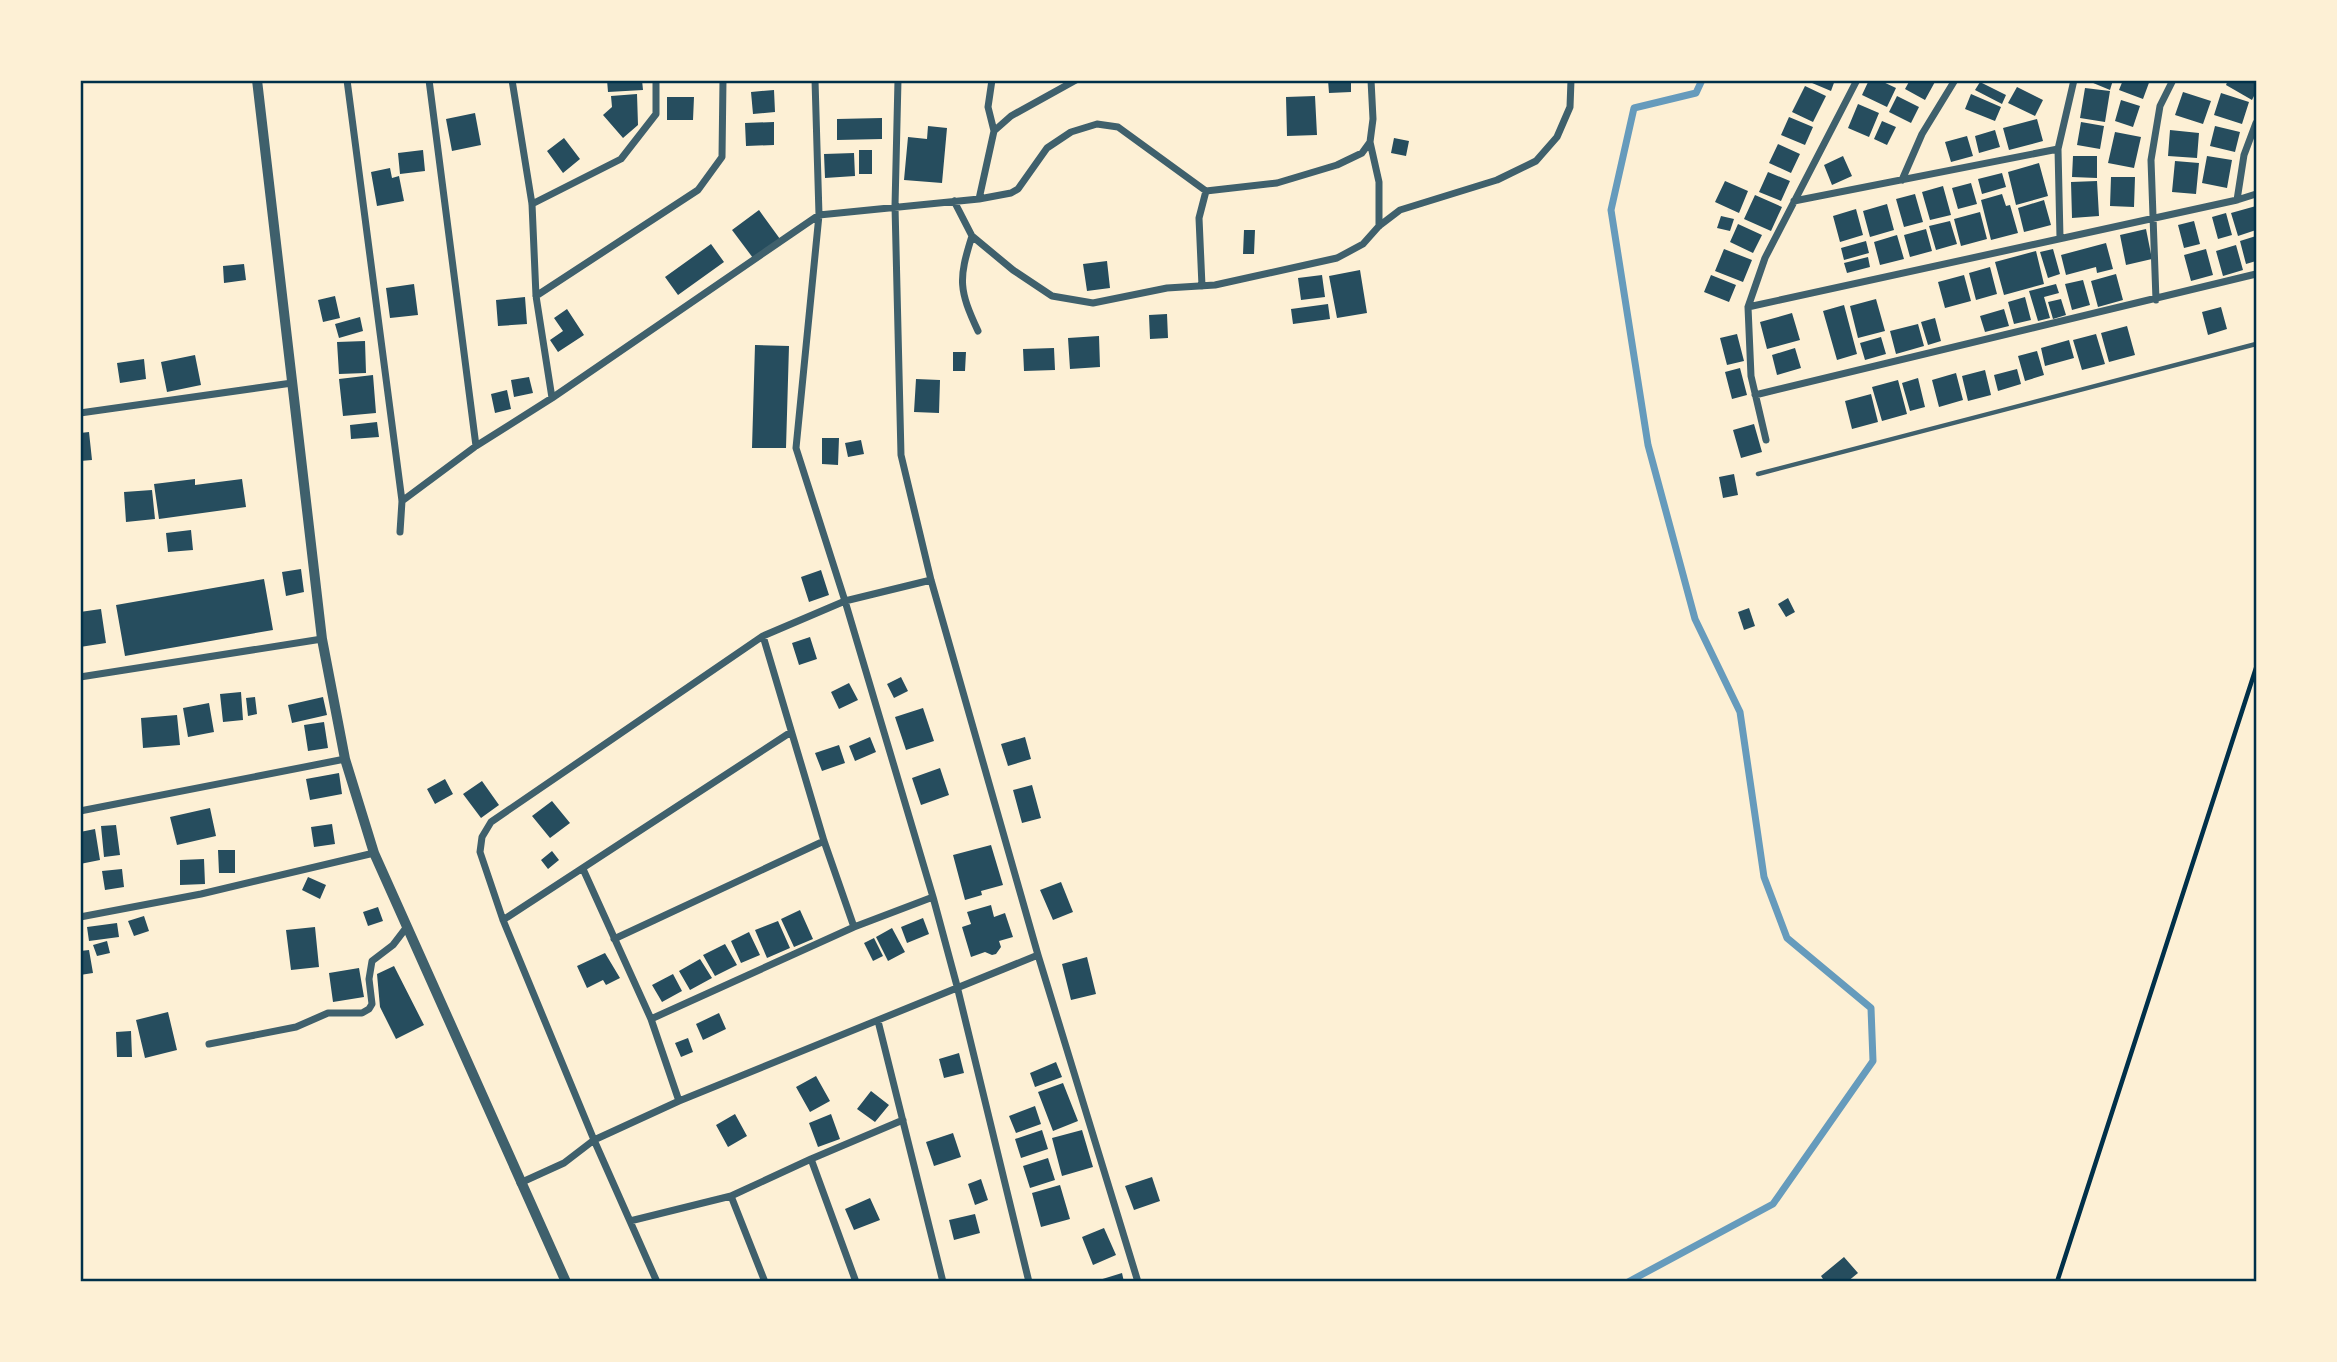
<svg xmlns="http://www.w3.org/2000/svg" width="2337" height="1362" viewBox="0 0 2337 1362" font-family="'Titillium Web',sans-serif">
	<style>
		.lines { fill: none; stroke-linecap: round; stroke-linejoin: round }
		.stream { stroke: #669bbc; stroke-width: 7 }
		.building { fill: #264d5e }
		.path { stroke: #003049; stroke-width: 4.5 }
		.service { stroke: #3f606c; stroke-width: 4.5 }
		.minor { stroke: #3f606c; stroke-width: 7 }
		.tertiary { stroke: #3f606c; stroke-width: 10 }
		.neatline { fill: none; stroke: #003049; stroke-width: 2.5 }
	</style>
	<rect width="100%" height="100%" fill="#fdf0d5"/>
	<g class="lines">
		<path class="stream" d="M1628,1282L1773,1204L1873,1061L1871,1008L1787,938L1764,877L1740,712L1695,619L1648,445L1611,210L1634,108L1696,93L1702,80"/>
	</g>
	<path class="building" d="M607,80H642L643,90L608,92Z
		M1328,80H1351V92L1329,93Z
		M1805,80H1835L1831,91Z
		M1869,80H1879L1896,88L1887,107L1862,95Z
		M1910,80H1936L1925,100L1905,89Z
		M2086,80H2113L2110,90Z
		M2123,80H2150L2143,99L2119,90Z
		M2228,80H2256V92L2252,100L2226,85Z
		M1980,82L2006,95L2002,104L1975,90Z
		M1805,86L1826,96L1813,122L1792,112Z
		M2017,87L2043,100L2035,116L2008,103Z
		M2085,88L2110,91L2105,122L2080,118Z
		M774,90L775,112L753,114L751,92Z
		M2183,92L2211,101L2203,124L2175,115Z
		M2221,93L2249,102L2242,124L2214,115Z
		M637,94L638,125L623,138L603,115L612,107L611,96Z
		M1971,94L2001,107L1995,121L1965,109Z
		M1315,96L1317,135L1287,136L1286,97Z
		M1897,96L1919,107L1911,123L1889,112Z
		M667,97H694L693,120H667Z
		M2121,100L2140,106L2133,127L2115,121Z
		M1858,104L1879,113L1869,137L1848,128Z
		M475,113L481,145L452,151L446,119Z
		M1789,117L1813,127L1805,145L1781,135Z
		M882,118V139L837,140V119Z
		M2037,119L2043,141L2009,150L2003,128Z
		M1882,121L1896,127L1887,145L1874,139Z
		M774,122V145L746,146L745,123Z
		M2081,122L2104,126L2100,149L2077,145Z
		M928,126L947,128L942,183L904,180L908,137L927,139Z
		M2215,126L2240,132L2235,152L2210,146Z
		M1995,130L2000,147L1979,153L1975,136Z
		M2170,130L2199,133L2197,158L2168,156Z
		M2115,132L2141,137L2134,168L2108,163Z
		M1967,136L1973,156L1951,162L1945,142Z
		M564,138L580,159L563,173L547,151Z
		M1394,138L1409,141L1406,156L1391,153Z
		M1778,144L1800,154L1791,173L1769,163Z
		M423,150L425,171L400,174L398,153Z
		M859,150H872V174H859Z
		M854,153L855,176L825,178L824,154Z
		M1843,156L1852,176L1832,185L1824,165Z
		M2073,156H2097V178L2072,177Z
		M2207,156L2232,160L2227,188L2202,183Z
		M2175,161L2199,163L2196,194L2172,192Z
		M2039,163L2048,196L2016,205L2008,172Z
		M390,168L392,178L399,176L404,201L377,206L371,172Z
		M1768,172L1790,181L1781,201L1759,192Z
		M2002,173L2006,187L1982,194L1978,179Z
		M2111,177H2135L2134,207L2110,206Z
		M1725,181L1748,191L1739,213L1715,202Z
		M2097,181L2099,216L2072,218L2071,182Z
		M1971,183L1977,204L1958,209L1952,188Z
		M1943,186L1951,215L1930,220L1922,192Z
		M1915,194L1923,222L1904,227L1896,199Z
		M2002,194L2006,206L2010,205L2018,233L1991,240L1981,200Z
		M1755,195L1782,207L1771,231L1744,219Z
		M2044,200L2051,225L2024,232L2018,208Z
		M1887,204L1894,230L1870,237L1863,211Z
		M2256,206V230L2238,236L2231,213Z
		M1856,209L1863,235L1840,242L1833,216Z
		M759,210L780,239L753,258L732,230Z
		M1980,212L1987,239L1961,246L1954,219Z
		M2226,213L2232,235L2218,239L2212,217Z
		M1721,216L1734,219L1730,231L1717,228Z
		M1950,221L1957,244L1936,250L1929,226Z
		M2194,221L2200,244L2184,248L2178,225Z
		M1738,224L1762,235L1753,253L1730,242Z
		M1926,229L1932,251L1910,257L1904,235Z
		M2146,229L2152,259L2126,265L2120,235Z
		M1244,230H1255L1254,254H1243Z
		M1897,235L1904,259L1880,265L1874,242Z
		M2256,236V261L2246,264L2240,241Z
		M1866,241L1869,253L1844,260L1841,248Z
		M2106,243L2113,269L2097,273L2096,267L2066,275L2061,255Z
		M711,244L724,262L678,295L665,277Z
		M2236,245L2243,270L2223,276L2216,251Z
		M1724,249L1752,260L1743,282L1715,271Z
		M2053,249L2060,274L2048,278L2040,252Z
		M2206,249L2213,275L2191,281L2184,255Z
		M2036,251L2044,284L2004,295L1995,262Z
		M1868,257L1870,267L1847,273L1844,263Z
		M1107,261L1110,288L1087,291L1083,264Z
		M244,264L246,280L224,283L223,266Z
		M1990,267L1997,294L1976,300L1969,273Z
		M1360,270L1367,313L1337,318L1329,276Z
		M2116,274L2123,300L2098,307L2091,281Z
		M1322,275L1325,297L1301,300L1298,278Z
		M1711,275L1736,285L1729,302L1704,292Z
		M1964,275L1971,301L1945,308L1938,282Z
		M2083,280L2090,305L2072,310L2065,284Z
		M414,284L418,315L390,318L386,288Z
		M2056,284L2059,293L2044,297L2050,318L2038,321L2029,291Z
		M335,296L340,318L323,322L318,300Z
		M525,297L527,324L498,326L496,300Z
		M2025,297L2031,320L2014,324L2008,302Z
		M1876,299L1885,331L1858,338L1850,306Z
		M2061,299L2066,315L2053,319L2048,302Z
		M1328,304L1330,319L1293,324L1291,309Z
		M1844,305L1857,354L1837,360L1823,311Z
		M2221,307L2227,329L2208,335L2202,312Z
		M567,309L584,335L558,352L550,340L563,331L554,318Z
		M2004,309L2009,326L1985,332L1980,316Z
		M1792,313L1800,340L1767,349L1760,322Z
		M1167,314L1168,338L1150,339L1149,315Z
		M360,317L363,331L339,338L335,324Z
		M1935,318L1941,341L1928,345L1921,322Z
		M1918,324L1924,346L1896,354L1890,331Z
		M2127,326L2135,355L2109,362L2101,333Z
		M1737,334L1744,361L1727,365L1720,338Z
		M2096,334L2105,364L2082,370L2073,340Z
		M1099,336L1100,367L1070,369L1068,338Z
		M1881,337L1886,354L1865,360L1860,343Z
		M2069,340L2074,358L2045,366L2041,348Z
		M365,341L366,373L339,374L337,342Z
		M755,345L789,346L786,448H752Z
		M1054,348L1055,370L1024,371L1023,349Z
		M1795,348L1801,368L1777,375L1772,355Z
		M2037,351L2044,375L2025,381L2018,356Z
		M953,352H966L965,371H953Z
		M195,355L201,385L167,392L161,362Z
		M144,359L146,379L120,383L117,363Z
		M1740,368L1747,395L1732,399L1725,372Z
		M2017,369L2021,384L1998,391L1994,375Z
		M1985,370L1991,395L1968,401L1962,376Z
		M1956,373L1963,400L1939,407L1932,380Z
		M373,375L376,413L343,416L339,379Z
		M529,377L533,393L514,397L511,380Z
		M1918,378L1925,407L1910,411L1902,383Z
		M916,379L940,380L939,413L914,412Z
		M1898,380L1907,414L1882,421L1872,387Z
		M507,390L511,409L495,413L491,394Z
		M1871,394L1878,422L1852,429L1845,401Z
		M377,422L379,437L351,439L350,425Z
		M1754,424L1762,452L1741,458L1733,430Z
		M89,432L92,460L80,461V433Z
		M822,438H839L838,465L822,464Z
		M861,440L864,454L848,457L845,443Z
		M1734,474L1738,495L1723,498L1719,477Z
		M195,479V485L242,479L246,507L159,519L154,484Z
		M152,490L155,519L126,522L124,492Z
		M191,530L193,550L168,552L166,533Z
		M301,569L304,592L286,596L282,572Z
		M821,570L829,595L809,602L801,577Z
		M264,579L273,630L125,656L116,605Z
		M1788,598L1795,612L1786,617L1778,604Z
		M1749,608L1755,626L1744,630L1738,612Z
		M101,609L106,643L80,647V612Z
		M810,637L817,659L799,665L792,643Z
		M901,677L908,691L894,698L887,684Z
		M849,683L858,700L839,709L831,692Z
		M241,692L243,720L223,722L220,694Z
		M255,697L257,714L248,716L246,698Z
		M323,697L327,715L292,723L288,705Z
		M209,703L214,732L188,737L183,708Z
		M923,708L934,741L906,750L895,717Z
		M177,715L180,745L143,748L141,718Z
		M324,722L328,748L308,751L304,725Z
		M870,737L876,752L855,761L849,746Z
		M1025,737L1031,759L1008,766L1001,744Z
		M839,745L845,763L822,771L815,753Z
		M940,768L949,795L921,805L912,778Z
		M339,773L342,794L310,800L306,779Z
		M445,779L453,794L435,804L427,789Z
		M482,781L499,805L481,818L463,794Z
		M1032,785L1041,818L1022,823L1013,790Z
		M552,801L570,823L550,838L532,816Z
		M210,808L216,836L177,845L170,817Z
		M332,824L335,844L314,847L311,827Z
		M116,825L120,855L104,857L101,826Z
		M95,829L100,860L80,864V832Z
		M991,845L1003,885L981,891L982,895L965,900L953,855Z
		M218,850H235V873H219Z
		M552,851L559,860L548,869L541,860Z
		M204,859L205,884L180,885V860Z
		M122,869L124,887L105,890L102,871Z
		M308,877L326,885L320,899L302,890Z
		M1061,882L1073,912L1053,920L1040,890Z
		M991,905L994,917L1005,913L1013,937L999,941L1001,947L996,954L992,955L985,952L971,957L962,927L971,924L967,912Z
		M378,907L383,921L368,926L363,912Z
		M800,910L813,939L794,947L781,919Z
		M144,916L149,931L134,936L128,921Z
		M923,918L929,934L907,943L901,927Z
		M778,921L790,948L767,958L755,930Z
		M117,923L119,937L89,941L87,927Z
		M315,927L319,967L291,970L286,930Z
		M892,928L905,952L888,961L876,937Z
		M749,932L760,955L741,963L731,941Z
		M874,938L883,956L873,961L864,943Z
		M107,941L110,953L97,956L93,945Z
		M725,944L737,965L715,976L703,955Z
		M89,950L93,973L80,975V951Z
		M605,953L620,978L606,985L603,980L587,988L577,966Z
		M1087,957L1096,994L1071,1000L1062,964Z
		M700,959L712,978L690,990L679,971Z
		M394,966L424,1025L396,1039L380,1007L377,974Z
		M359,968L364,997L333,1002L329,973Z
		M673,974L682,991L662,1002L652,985Z
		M168,1012L177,1050L145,1058L136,1020Z
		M719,1013L726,1029L703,1040L696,1024Z
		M131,1031L132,1057H117L116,1032Z
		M688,1038L693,1052L681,1057L675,1043Z
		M959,1053L964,1073L944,1078L939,1059Z
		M1056,1062L1062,1077L1035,1087L1030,1073Z
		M816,1076L830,1101L810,1112L796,1087Z
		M1063,1083L1078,1121L1053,1131L1038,1092Z
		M871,1091L889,1105L875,1122L857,1109Z
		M1035,1106L1041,1124L1016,1133L1009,1116Z
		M735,1114L747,1136L728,1147L716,1125Z
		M831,1114L840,1139L818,1147L809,1123Z
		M1042,1130L1048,1149L1021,1158L1015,1139Z
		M1082,1130L1093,1167L1062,1176L1052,1138Z
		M953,1133L961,1157L934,1166L926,1142Z
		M1048,1158L1055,1180L1030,1188L1023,1166Z
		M1152,1177L1160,1201L1134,1210L1125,1186Z
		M981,1179L988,1200L975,1205L968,1184Z
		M1060,1185L1070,1219L1041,1227L1032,1193Z
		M870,1198L880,1220L854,1230L845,1209Z
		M975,1214L980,1233L954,1240L949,1220Z
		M1104,1228L1116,1255L1093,1265L1082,1237Z
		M1844,1257L1858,1273L1847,1282H1825L1821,1276Z
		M1122,1273L1124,1282H1096V1281Z"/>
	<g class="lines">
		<path class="path" d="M2057,1282L2256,668"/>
		<path class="service" d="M1758,474L2256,344"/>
		<path class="minor" d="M347,80L402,501L400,532
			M429,80L476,446
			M512,80L532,204L536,296L552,398
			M815,80L819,215L796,448L845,601L933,897L957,986L1029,1282
			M898,80L895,206L901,455L931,580L1038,955L1138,1282
			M992,80L988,107L994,131
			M1370,142L1379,182V226
			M1902,180L1922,134L1955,80
			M979,199L994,131L1011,116L1076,80
			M2237,200L2244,155L2256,123
			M954,201L972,236L1013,270L1052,296L1093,303L1167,288L1215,285L1337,258L1363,244L1379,226L1400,210L1497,180L1536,161L1557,137L1570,107L1571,80
			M1794,201L2058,149
			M532,204L621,159L656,114V80
			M972,236C958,280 959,290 978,331
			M2060,238L2058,149L2074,80
			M1202,286L1199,218L1206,191
			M536,296L698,190L722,157L723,80
			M2156,300L2151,160L2160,106L2173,80
			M1748,307L2237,200L2256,194
			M1755,395L2256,274
			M80,413L292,383
			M1766,440L1751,376L1748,307L1765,258L1857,80
			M402,501L476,446L552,398L819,215L979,199L1011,193L1018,189L1047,148L1071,132L1097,124L1118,127L1206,191L1277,183L1337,165L1362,153L1370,142L1373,119L1371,80
			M763,636L824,841L854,927
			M80,677L322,639
			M80,811L345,759
			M583,869L651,1019L679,1101
			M80,917L201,894L374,853
			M503,920L791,732
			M614,939L824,841
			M651,1019L854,927L933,897
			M878,1021L943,1282
			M209,1044L296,1027L328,1013H362L369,1009L372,1004L369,979L372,961L393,945L406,928
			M811,1159L856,1282
			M520,1183L564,1163L594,1140L679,1101L1038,955
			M731,1196L765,1282
			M630,1221L731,1196L811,1159L903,1120
			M657,1282L594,1140L503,920L480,852L482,837L491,822L763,636L845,601L931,580"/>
		<path class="tertiary" d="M257,80L322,639L345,759L374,853L566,1282"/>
	</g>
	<rect width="2337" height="1362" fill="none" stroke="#fdf0d5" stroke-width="164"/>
	<rect x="82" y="82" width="2173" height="1198" class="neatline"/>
</svg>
